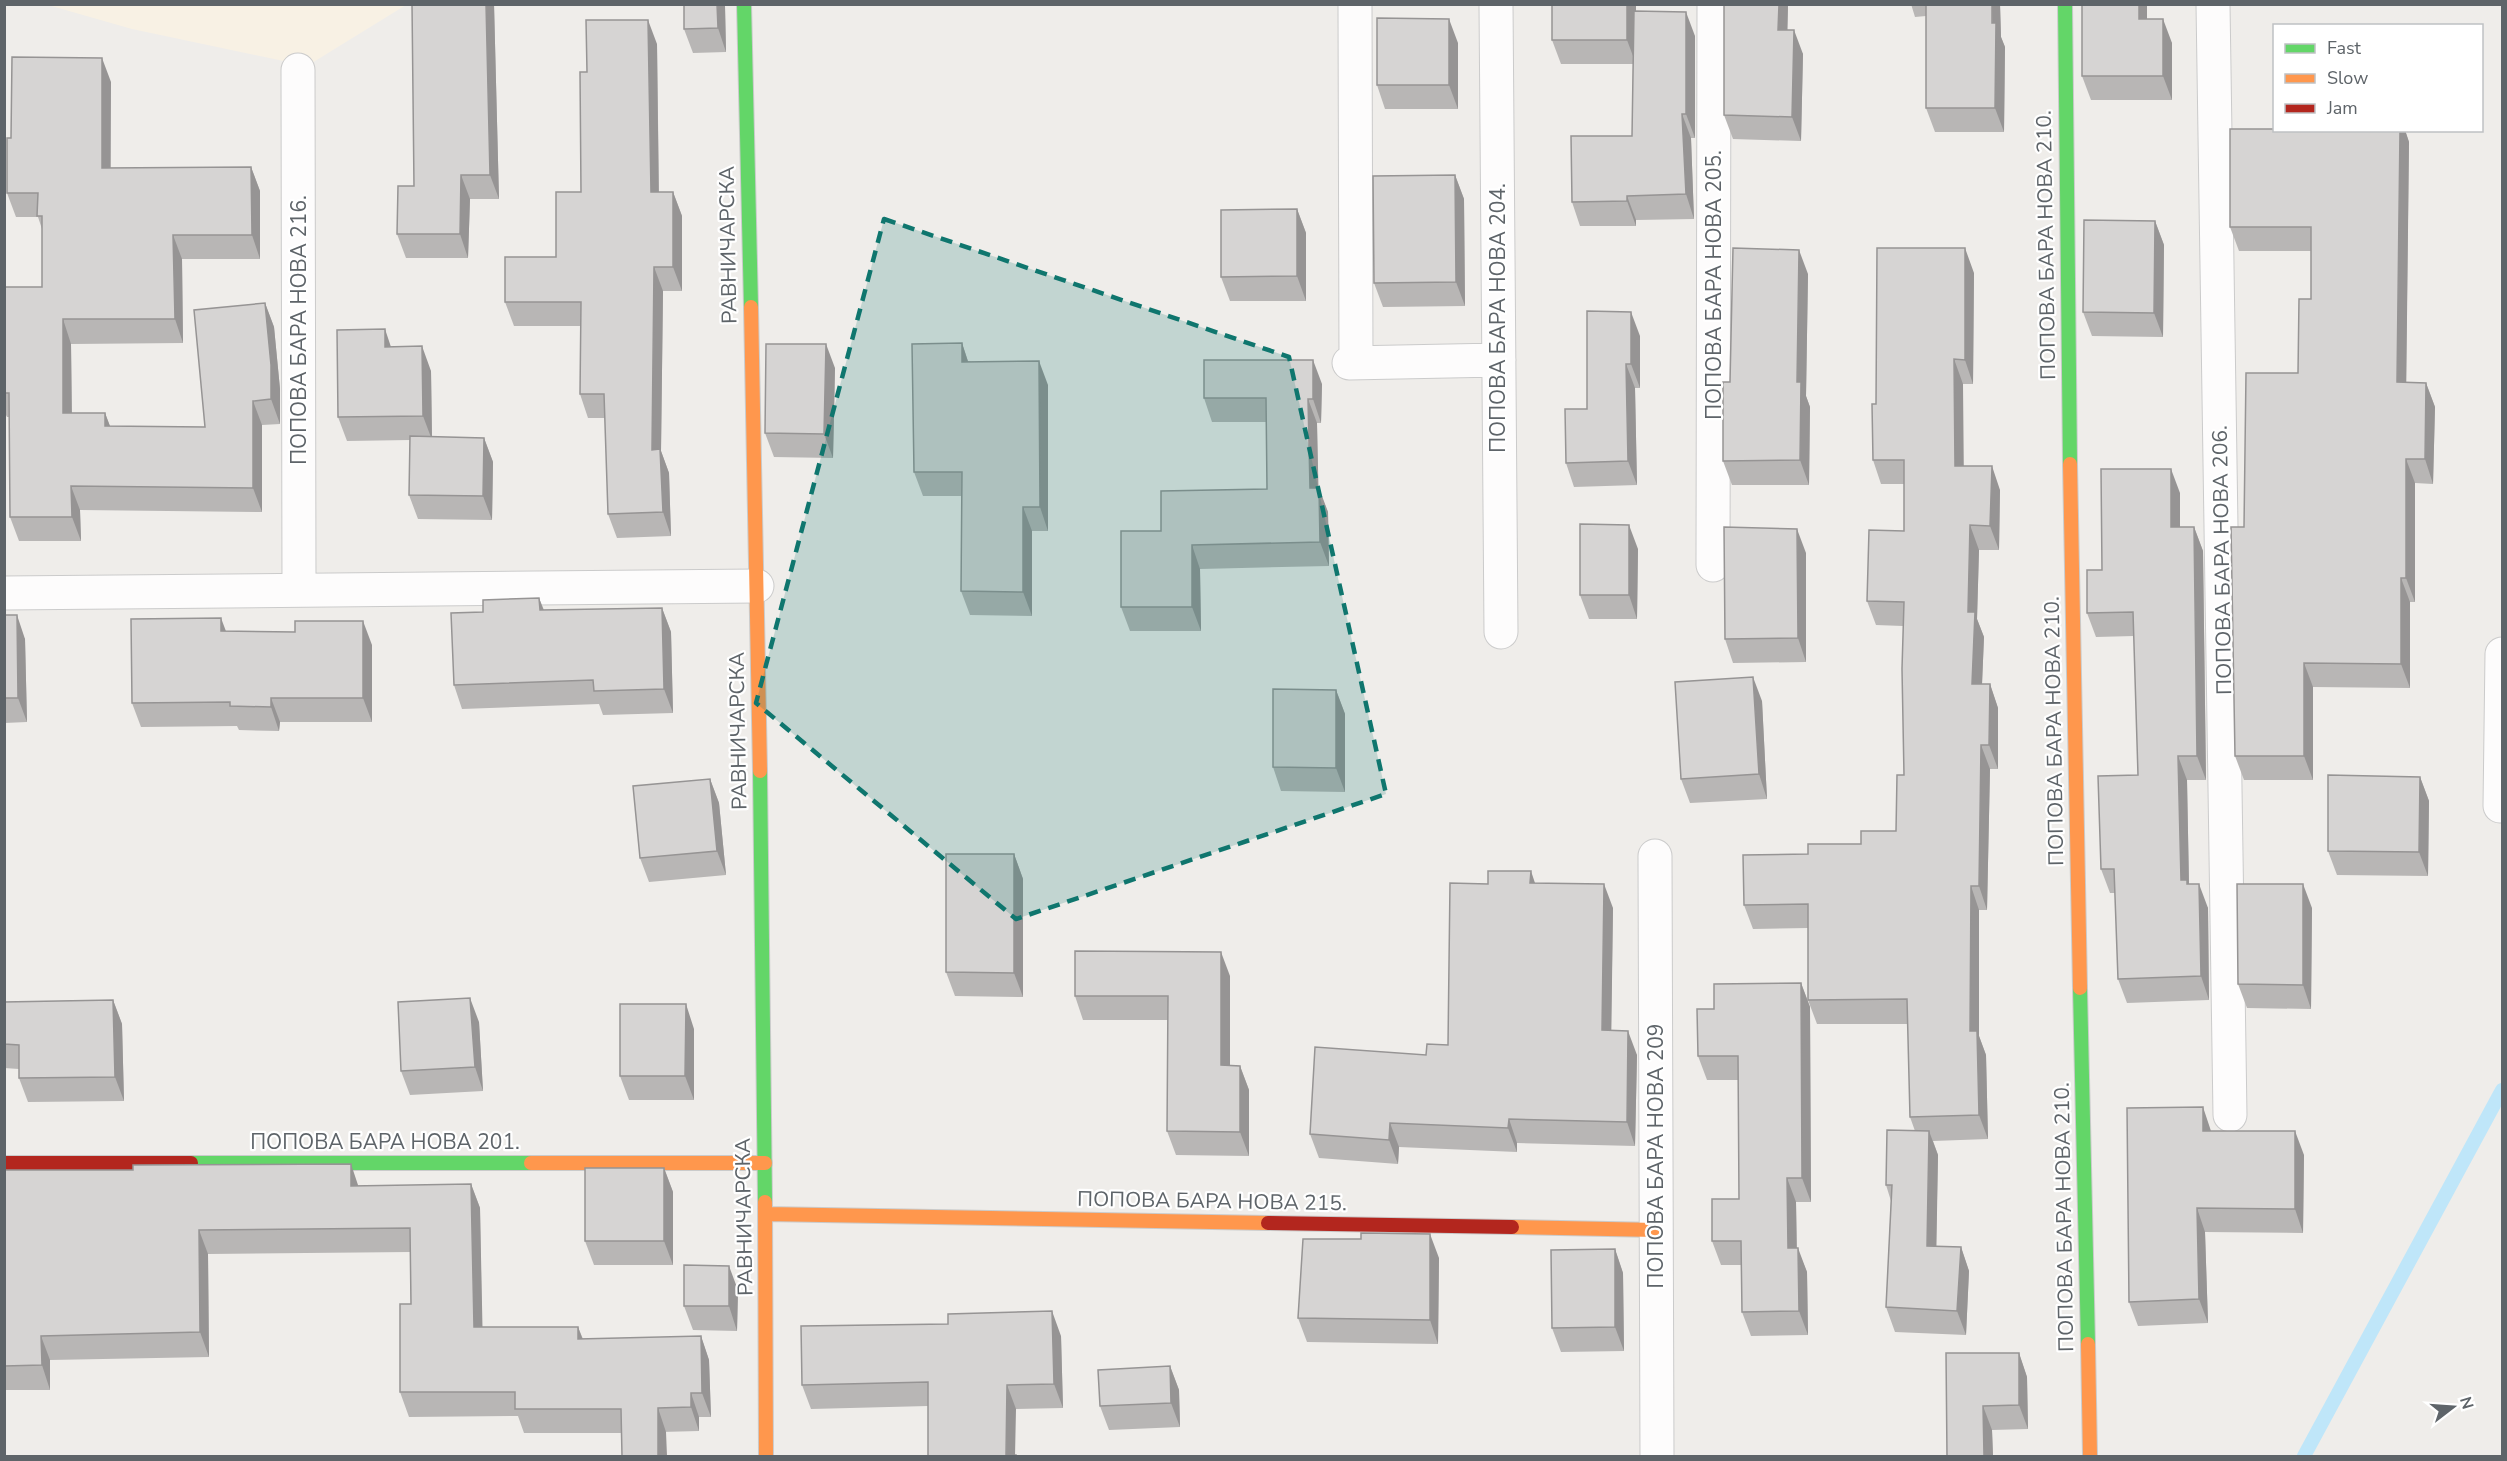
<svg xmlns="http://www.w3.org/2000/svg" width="2507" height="1461" viewBox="0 0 2507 1461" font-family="'Nunito Sans',sans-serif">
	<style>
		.commercial { fill: #f8f1e4 }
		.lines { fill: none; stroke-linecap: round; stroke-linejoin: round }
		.stream { stroke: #bfe6f9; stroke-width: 14 }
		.street-casing { stroke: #cbcbcb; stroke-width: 35 }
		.fast-casing { stroke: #cacbcb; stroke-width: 16 }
		.slow-casing { stroke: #cacbcb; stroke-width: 16 }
		.jam-casing { stroke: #cacbcb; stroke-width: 16 }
		.street { stroke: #fdfcfc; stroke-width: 33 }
		.fast { stroke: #63d668; stroke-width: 14 }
		.slow { stroke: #ff974d; stroke-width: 14 }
		.jam { stroke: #b3261e; stroke-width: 14 }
		.wall { fill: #b8b6b5 }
		.shaded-wall { fill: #969494 }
		.building { fill: #d6d4d3; stroke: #969494; stroke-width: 1.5 }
		.marked { fill: #0f766e; fill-opacity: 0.2; stroke: #0f766e; stroke-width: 4.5; stroke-dasharray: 12 8; stroke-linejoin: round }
		.labels { text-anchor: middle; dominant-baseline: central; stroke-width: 4.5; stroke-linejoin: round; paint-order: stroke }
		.street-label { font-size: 21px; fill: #5e6469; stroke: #fff }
	</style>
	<rect width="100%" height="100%" fill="#efedea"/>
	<path class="commercial" d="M48,5H406L307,66L132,29Z"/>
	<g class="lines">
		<path class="stream" d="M2304,1456L2502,1090"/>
		<g class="street-casing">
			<path id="street" d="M1355,4L1356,363
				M1496,4L1501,632
				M2213,4L2230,1115
				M298,70L299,590
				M1349,363L1499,360
				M1713,565L1714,4
				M4,593L757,586
				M2500,806L2502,654
				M1655,856L1657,1456"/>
		</g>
		<g class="fast-casing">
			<path id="fast" d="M744,4L751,307
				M2065,4L2070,464
				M760,771L765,1202
				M2080,988L2088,1344
				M191,1163H531"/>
		</g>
		<g class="slow-casing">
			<path id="slow" d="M751,307L760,771
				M2070,464L2080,988
				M531,1163H765
				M765,1202L766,1456
				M766,1214L1268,1223
				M1512,1227L1656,1230
				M2088,1344L2090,1456"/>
		</g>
		<g class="jam-casing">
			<path id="jam" d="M4,1163H191
				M1268,1223L1512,1227"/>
		</g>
		<use href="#street" class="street"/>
		<use href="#fast" class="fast"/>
		<use href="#slow" class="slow"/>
		<use href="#jam" class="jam"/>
	</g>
	<path class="wall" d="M412,4H494L499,199H470L468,258H406L397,234L414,186Z
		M1552,4H1636V11L1695,36V138H1691L1694,219L1636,220V226H1580L1572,202L1632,136L1633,64H1561L1552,40Z
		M1788,4L1787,30L1803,54L1801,141L1733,139L1724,115Z
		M1911,4H2000L2001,37L2005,47L2004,132H1935L1926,108V16L1915,17Z
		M725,6L726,52L693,53L684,29Z
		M2147,19L2172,43V100H2091L2082,76Z
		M1458,43V109H1385L1377,85Z
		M657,44L659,192H673L682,216V291H663L661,451L669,473L671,536L617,538L608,514L605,418H588L580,394L581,326H514L505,302L556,257L581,192Z
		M111,82V168L251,167L260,191V259H182L183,343L71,344L72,413H105L110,426L205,427L265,303L274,327L280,389V424L262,425V512L80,510L81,541H19L10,517L9,417H7L4,411V287H42V229L38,217H16L7,193L11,138Z
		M2274,130H2405L2409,142L2406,382L2426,383L2435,407L2433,484L2415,483V602H2410V688L2313,687V780H2244L2235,756L2244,527L2298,373L2311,299V251H2239L2230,227Z
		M1455,175L1464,199L1465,306L1383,307L1374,283Z
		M1297,209L1306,233V301H1230L1221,277Z
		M2155,221L2164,245L2163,337L2092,336L2083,312Z
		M1974,273L1973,384H1963V466L2000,490L1999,550H1979L1977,619L1984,637L1982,684H1990L1998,708V769H1990L1987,910H1979V1036L1986,1055L1988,1139L1933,1141L1938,1155L1936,1246L1961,1247L1969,1271L1966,1335L1895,1332L1886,1307L1891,1201L1886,1185L1915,1131L1910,1117L1908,1024H1817L1808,1000V928L1753,929L1744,905L1808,854L1861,844L1896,831L1904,775L1903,626L1876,625L1867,601L1904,531V484H1881L1873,460L1876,404Z
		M1808,274L1806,396L1810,407L1809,485H1732L1723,461L1730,382Z
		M1640,336V388H1635L1637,485L1574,487L1566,463Z
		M962,343L968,361L1048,385V531H1032V616L970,615L961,591L962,496H923L914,472Z
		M391,347L431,371L432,437L484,438L493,462L492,520L418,519L409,495L410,440L347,441L338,417Z
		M835,368L833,458L774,457L765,433Z
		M1322,384L1321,423H1317L1318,488L1328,512L1329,566L1200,569L1201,631H1130L1121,607L1161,531L1267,489V422H1212L1204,398Z
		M2180,493V527H2194L2203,551L2206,780H2187L2189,884L2208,908L2209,1000L2127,1003L2118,979L2115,893H2110L2101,869L2138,775L2134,636L2096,637L2087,613L2102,570Z
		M1638,549L1637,619H1589L1580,595Z
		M1806,553V662L1733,663L1725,639Z
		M539,598L544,610L662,608L671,632L673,713L603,715L599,704L462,709L454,685L483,612Z
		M4,615L25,639L27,722L4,723Z
		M226,631L372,645V722H280L279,731L239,730L237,726L141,727L132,703Z
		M1336,690L1345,714V792L1281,791L1273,767Z
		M1762,701L1767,799L1690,803L1681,779Z
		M2420,777L2429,801L2428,876L2337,875L2328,851Z
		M710,779L719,803L726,875L649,882L640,858Z
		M1014,854L1023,879V997L955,996L946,972Z
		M1535,883L1613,908L1611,1030L1637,1055L1635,1146L1517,1143V1152L1399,1147L1398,1164L1319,1158L1310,1134L1448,1045L1488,884Z
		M2312,908L2311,1009L2247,1008L2238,984Z
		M1230,976V1065L1240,1066L1249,1090V1156L1176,1155L1167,1131L1168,1020H1083L1075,996Z
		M1801,983L1810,1007L1811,1202H1796L1797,1248L1807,1272L1808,1335L1751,1336L1742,1312V1265H1721L1712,1241L1739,1199V1080H1707L1698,1056L1714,1009Z
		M113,1000L122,1024L124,1101L28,1102L19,1078V1069L4,1068V1002Z
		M479,1022L483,1091L410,1095L401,1071Z
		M694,1029V1100H629L620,1076Z
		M2211,1131L2304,1155L2303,1233L2205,1232L2208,1323L2138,1326L2129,1302Z
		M664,1168L673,1192V1265H594L585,1241Z
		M4,1170L359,1186L471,1184L480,1208L482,1327H578L583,1339L701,1336L709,1360L711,1417H699V1431L622,1433H524L518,1416L409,1417L400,1392L411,1304L410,1252L208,1254L209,1357L50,1360V1390H4Z
		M1615,1249L1623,1273L1624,1351L1561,1352L1552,1328Z
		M1439,1258L1438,1344L1307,1342L1298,1318Z
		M738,1290L737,1331L693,1330L684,1306Z
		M1061,1336L1063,1408L1016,1409L928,1406L811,1409L802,1385Z
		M2019,1353L2027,1377L2028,1429L1992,1430L1993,1456H1947Z
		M1170,1366L1179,1390L1180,1427L1109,1430L1100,1406Z"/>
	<path class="shaded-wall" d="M486,4H494L499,199L490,175Z
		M717,4H725V6L726,52L718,28Z
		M1627,4H1636V64L1627,40Z
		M1779,4H1788L1787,54L1778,30Z
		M1992,4H2000L2001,37L2005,47L2004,132L1995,108Z
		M2139,4H2147V43L2139,19Z
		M1686,12L1695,36V138L1686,114Z
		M1449,19L1458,43V109L1449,85Z
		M2163,19L2172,43V100L2163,76Z
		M648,20L657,44L659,216L651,192Z
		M1794,30L1803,54L1801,141L1792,117Z
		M102,58L111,82L110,192L102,168Z
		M1682,114L1691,138L1694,219L1686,194Z
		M2400,130H2405L2409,142L2406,406L2397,382Z
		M251,167L260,191V259L252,235Z
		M461,175L470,199L468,258L460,234Z
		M1455,175L1464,199L1465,306L1456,282Z
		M673,192L682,216V291L673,267Z
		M1627,196L1636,220V226L1627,201Z
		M1297,209L1306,233V301L1297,276Z
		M2155,221L2164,245L2163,337L2154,313Z
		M173,235L182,259L183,343L175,319Z
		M1965,248L1974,273L1973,384L1965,360Z
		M1799,250L1808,274L1806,396L1810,407L1809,485L1800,460L1797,382Z
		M654,267L663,291L661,451L669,473L671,536L663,512L652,450Z
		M265,303L274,327L280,389V424L271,399Z
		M1631,312L1640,336V388L1631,364Z
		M63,319L71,344L72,438L63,413Z
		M385,329L393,353L385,347Z
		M962,343L970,368L962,362Z
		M826,344L835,368L833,458L824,434Z
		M422,346L431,371L432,440L423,416Z
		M1954,359L1963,384L1964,490L1955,466Z
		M1313,360L1322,384L1321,423L1313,399Z
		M1039,361L1048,385V531L1040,507Z
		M1626,364L1635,388L1637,485L1628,461Z
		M2426,383L2435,407L2433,484L2425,459Z
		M1308,399L1317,423L1319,512L1310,488Z
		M253,401L262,425V512L253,488Z
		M105,413L114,437L105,426Z
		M484,438L493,462L492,520L483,496Z
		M2406,459L2415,483V602L2406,578Z
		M1992,466L2000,490L1999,550L1990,526Z
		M2171,469L2180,493V551L2171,527Z
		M71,486L80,510L81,541L72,517Z
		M1319,488L1328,512L1329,566L1320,542Z
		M1023,507L1032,531V616L1023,592Z
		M1629,525L1638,549L1637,619L1629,595Z
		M1970,525L1979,550L1977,619L1984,637L1981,708L1972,684L1968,612Z
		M2194,527L2203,551L2206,780L2197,756Z
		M1797,529L1806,553V662L1798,638Z
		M1192,545L1200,569L1201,631L1192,607Z
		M2401,578L2410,602V688L2401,664Z
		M539,598L548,622L540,610Z
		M662,608L671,632L673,713L664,689Z
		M17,615L25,639L27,722L18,698Z
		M221,618L230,642L221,631Z
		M363,621L372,645V722L363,698Z
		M2304,663L2313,687V780L2304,756Z
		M1753,677L1762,701L1767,799L1759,774Z
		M1990,684L1998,708V769L1989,745Z
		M1336,690L1345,714V792L1336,768Z
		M271,698L280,722L279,731L271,707Z
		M1981,745L1990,769L1987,910L1979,886Z
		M2178,756L2187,780L2189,886L2181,880Z
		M2420,777L2429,801L2428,876L2419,852Z
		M710,779L719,803L726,875L717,851Z
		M1014,854L1023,879V997L1014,973Z
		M1531,871L1539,895L1530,883Z
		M1604,884L1613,908L1611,1054L1602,1030Z
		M2199,884L2208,908L2209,1000L2201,976Z
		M2303,884L2312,908L2311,1009L2303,985Z
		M1971,886L1979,910V1036L1986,1055L1988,1139L1979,1115L1970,1031Z
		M1221,952L1230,976V1089L1221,1065Z
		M1801,983L1810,1007L1811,1202L1802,1178Z
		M470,998L479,1022L483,1091L475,1067Z
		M113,1000L122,1024L124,1101L115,1077Z
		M686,1004L694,1029V1100L685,1076Z
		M1628,1031L1637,1055L1635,1146L1627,1122Z
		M1240,1066L1249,1090V1156L1240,1132Z
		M2203,1107L2211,1131H2203Z
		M1509,1119L1517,1143V1152L1508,1128Z
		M1390,1123L1399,1147L1398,1164L1389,1140Z
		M1929,1131L1938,1155L1936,1270L1927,1246Z
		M2295,1131L2304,1155L2303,1233L2295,1209Z
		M351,1164L359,1188L351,1186Z
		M664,1168L673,1192V1265L664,1241Z
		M1787,1178L1796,1202L1797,1273L1788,1248Z
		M471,1184L480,1208L483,1352L474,1327Z
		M2197,1208L2205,1232L2208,1323L2199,1299Z
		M199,1230L208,1254L209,1357L200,1332Z
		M1430,1234L1439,1258L1438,1344L1430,1320Z
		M1961,1247L1969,1271L1966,1335L1957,1311Z
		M1798,1248L1807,1272L1808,1335L1799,1311Z
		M1615,1249L1623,1273L1624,1351L1615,1327Z
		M729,1266L738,1290L737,1331L729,1306Z
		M1052,1311L1061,1336L1063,1408L1054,1384Z
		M578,1327L587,1351L578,1339Z
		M41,1336L50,1360V1390L42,1365Z
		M701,1336L709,1360L711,1417L702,1393Z
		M2019,1353L2027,1377L2028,1429L2019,1405Z
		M1170,1366L1179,1390L1180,1427L1171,1403Z
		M1007,1385L1016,1409L1015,1456L1006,1455Z
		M691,1393L699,1417V1431L691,1407Z
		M1983,1406L1992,1430L1993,1456H1984Z
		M658,1408L666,1432L667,1456H658Z"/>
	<path class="building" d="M412,4H486L490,175H461L460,234H397L398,186H414Z
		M684,4H717L718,28L684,29Z
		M1552,4H1627V40H1552Z
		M1724,4H1779L1778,30H1794L1792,117L1724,115Z
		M1926,4H1992V23H1996L1995,108H1926Z
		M2082,4H2139V19H2163V76H2082Z
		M1634,11L1686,12V114H1682L1686,194L1627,196V201L1572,202L1571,136H1632Z
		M1377,18L1449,19V85H1377Z
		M586,20H648L651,192H673V267H654L652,450L660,449L663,512L608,514L604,394H580L581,302H505V257H556V192H581L580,72H587Z
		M12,57L102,58V168L251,167L252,235H173L175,319H63V413H105V426L205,427L194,310L265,303L271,365V399L253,401V488L71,486L72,517H10L9,393H4V287H42V216H37L38,193H7V138H11Z
		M2230,129H2274V130H2400L2397,382L2426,383L2425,459H2406V578H2401V664L2304,663V756H2235L2231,527H2244L2246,373H2298L2299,299H2311V227H2230Z
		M1455,175L1456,282L1374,283L1373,176Z
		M1297,209V276L1221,277V210Z
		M2084,220L2155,221L2154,313L2083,312Z
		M1733,248L1799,250L1797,382H1801L1800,460L1723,461V382H1730Z
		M1877,248H1965V360L1954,359L1955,466H1992L1990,526L1970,525L1968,612H1975L1972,684H1990L1989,745H1981L1979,886H1971L1970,1031H1977L1979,1115L1910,1117L1907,999L1808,1000V904L1744,905L1743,855L1808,854V844H1861V831H1896L1897,775H1904L1902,669L1904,602L1867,601L1869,530L1904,531V460H1873L1872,404H1876Z
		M1587,311L1631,312V364H1626L1628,461L1566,463L1565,409H1587Z
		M385,329V347L422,346L423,416L338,417L337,330Z
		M962,343V362L1039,361L1040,507H1023V592L961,591L962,472H914L912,344Z
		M766,344H826L824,434L765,433Z
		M1204,360H1313V399H1308L1310,488H1319L1320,542L1192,545V607H1121V531H1161V491L1267,489L1266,398H1204Z
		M410,436L484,438L483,496L409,495Z
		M2101,469H2171V527H2194L2197,756H2178L2181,880H2187V884H2199L2201,976L2118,979L2114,869H2101L2098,776L2138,775L2133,612L2087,613V570H2102Z
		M1580,524L1629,525V595H1580Z
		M1724,527L1797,529L1798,638L1725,639Z
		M539,598L540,610L662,608L664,689L594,691L593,680L454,685L451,613L483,612V600Z
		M4,615H17L18,698H4Z
		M221,618V631L295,632V621H363V698H271V707L230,706V702L132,703L131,619Z
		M1753,677L1759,774L1681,779L1675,682Z
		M1273,689L1336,690V768L1273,767Z
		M2328,775L2420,777L2419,852L2328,851Z
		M710,779L717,851L640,858L633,786Z
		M946,854H1014V973L946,972Z
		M1488,871H1531L1530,883L1604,884L1602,1030L1628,1031L1627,1122L1509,1119L1508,1128L1390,1123L1389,1140L1310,1134L1315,1047L1426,1055L1427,1044L1448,1045L1450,883L1488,884Z
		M2237,884H2303V985L2238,984Z
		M1075,951L1221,952V1065L1240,1066V1132L1167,1131L1168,996H1075Z
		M1801,983L1802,1178H1787L1788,1248H1798L1799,1311L1742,1312L1741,1241H1712V1199H1739L1738,1056H1698L1697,1009H1714V984Z
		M470,998L475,1067L401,1071L398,1002Z
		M113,1000L115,1077L19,1078V1045L4,1044V1002Z
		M620,1004H686L685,1076H620Z
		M2203,1107V1131H2295V1209L2197,1208L2199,1299L2129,1302L2127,1108Z
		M1887,1130L1929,1131L1927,1246L1961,1247L1957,1311L1886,1307L1892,1185H1886Z
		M351,1164V1186L471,1184L474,1327H578V1339L701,1336L702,1393H691V1407L658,1408V1456H622L621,1409H515V1392H400V1304H411L410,1228L199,1230L200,1332L41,1336L42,1365L4,1366V1170H133V1165Z
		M585,1168H664V1241H585Z
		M1361,1233L1430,1234V1320L1298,1318L1303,1239H1361Z
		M1615,1249V1327L1552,1328L1551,1250Z
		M684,1265L729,1266V1306H684Z
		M1052,1311L1054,1384L1007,1385L1006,1455H1016V1456H928V1382L802,1385L801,1326L948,1324V1314Z
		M1946,1353H2019V1405L1983,1406L1984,1456H1947Z
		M1170,1366L1171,1403L1100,1406L1098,1370Z"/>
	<path class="marked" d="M884,219L1289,357L1386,794L1016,919L756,703Z"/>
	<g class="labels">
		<g class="street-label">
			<text transform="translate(728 245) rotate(-91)">РАВНИЧАРСКА</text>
			<text transform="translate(2046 245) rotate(-91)">ПОПОВА БАРА НОВА 210.</text>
			<text transform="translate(1714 285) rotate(-90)">ПОПОВА БАРА НОВА 205.</text>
			<text transform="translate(1498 318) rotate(-90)">ПОПОВА БАРА НОВА 204.</text>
			<text transform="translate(299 330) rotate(-90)">ПОПОВА БАРА НОВА 216.</text>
			<text transform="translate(2222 560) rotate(-91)">ПОПОВА БАРА НОВА 206.</text>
			<text transform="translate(738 731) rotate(-91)">РАВНИЧАРСКА</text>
			<text transform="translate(2054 731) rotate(-91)">ПОПОВА БАРА НОВА 210.</text>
			<text x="385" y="1142">ПОПОВА БАРА НОВА 201.</text>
			<text transform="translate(1656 1156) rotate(-90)">ПОПОВА БАРА НОВА 209</text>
			<text transform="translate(1212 1201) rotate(1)">ПОПОВА БАРА НОВА 215.</text>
			<text transform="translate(744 1217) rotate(-91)">РАВНИЧАРСКА</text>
			<text transform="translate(2064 1217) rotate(-91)">ПОПОВА БАРА НОВА 210.</text>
		</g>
	</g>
	<rect width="2507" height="1461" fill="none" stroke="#5e6469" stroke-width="12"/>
	<rect x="2273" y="24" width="210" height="108" fill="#ffffff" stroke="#bfc1c3" stroke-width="1.5"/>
	<rect x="2285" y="44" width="30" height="9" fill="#63d668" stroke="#bfc1c3" stroke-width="1.5"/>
	<text x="2327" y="54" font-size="18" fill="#5e6469">Fast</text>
	<rect x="2285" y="74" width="30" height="9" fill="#ff974d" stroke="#bfc1c3" stroke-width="1.5"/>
	<text x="2327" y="84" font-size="18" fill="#5e6469">Slow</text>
	<rect x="2285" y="104" width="30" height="9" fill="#b3261e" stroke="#bfc1c3" stroke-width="1.5"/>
	<text x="2327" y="114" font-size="18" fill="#5e6469">Jam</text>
	<g transform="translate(2453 1407) rotate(73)" stroke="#ffffff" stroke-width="4.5" paint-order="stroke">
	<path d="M0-4.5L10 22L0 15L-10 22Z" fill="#5e6469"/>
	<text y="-9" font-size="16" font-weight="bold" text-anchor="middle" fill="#5e6469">N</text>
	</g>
</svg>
